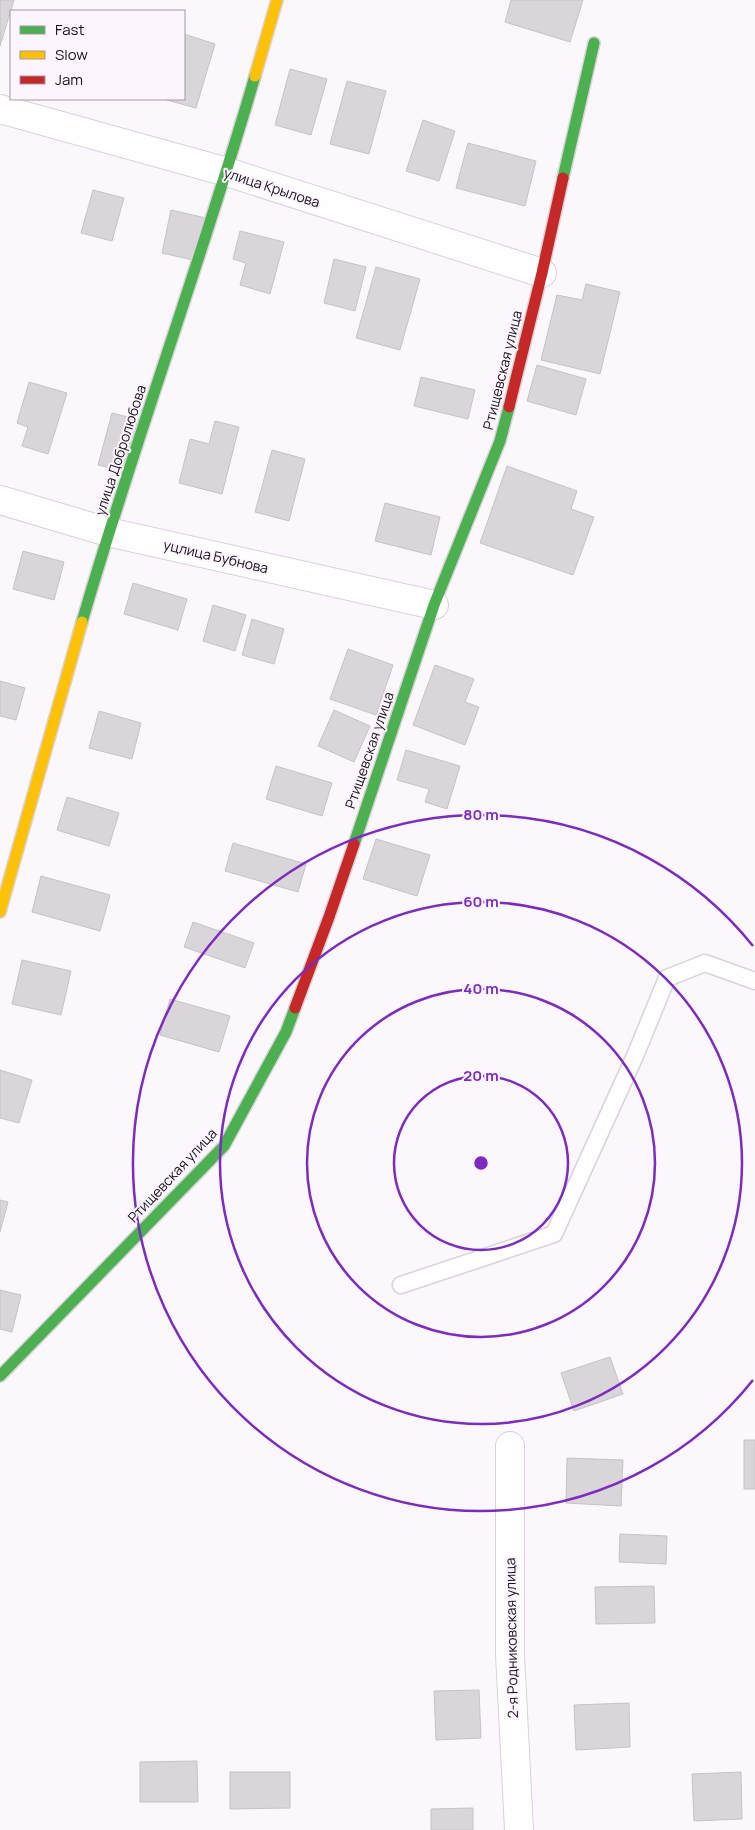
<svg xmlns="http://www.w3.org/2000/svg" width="755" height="1830" viewBox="0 0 755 1830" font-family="Manrope,sans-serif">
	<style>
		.building { fill: #d9d5d9; stroke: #c6c2c6 }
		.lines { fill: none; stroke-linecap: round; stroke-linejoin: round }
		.lane-casing { stroke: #d7d3d8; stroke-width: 19 }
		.street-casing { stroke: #d7d3d8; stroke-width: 30 }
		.fast-casing { stroke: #d7d3d8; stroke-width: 14 }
		.slow-casing { stroke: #d7d3d8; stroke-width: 14 }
		.jam-casing { stroke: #d7d3d8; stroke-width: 14 }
		.lane { stroke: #fefeff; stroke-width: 16 }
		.street { stroke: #fefeff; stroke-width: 28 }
		.fast { stroke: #4caf50; stroke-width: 11 }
		.slow { stroke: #ffc107; stroke-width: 11 }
		.jam { stroke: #c62828; stroke-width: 11 }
		.ring { fill: none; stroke: #7b2cbf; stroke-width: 2.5 }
		.labels { text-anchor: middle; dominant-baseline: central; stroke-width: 4; stroke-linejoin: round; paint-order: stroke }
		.street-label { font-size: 14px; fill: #151217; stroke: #fcf5fe }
		.centre { fill: #7b2cbf; stroke: #fcf5fe; stroke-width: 2.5 }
		.ring-label { font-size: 15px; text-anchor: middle; font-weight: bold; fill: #7b2cbf; stroke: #fcf5fe; stroke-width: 4; stroke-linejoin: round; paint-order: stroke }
	</style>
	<rect width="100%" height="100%" fill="#fbf7fc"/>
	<path class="building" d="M0,0H14L0,46Z
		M511,0H583L570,42L505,22Z
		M184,34L215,44L196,108L163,99H184Z
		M290,69L327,79L311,135L275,125Z
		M347,81L386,91L369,154L330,144Z
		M423,120L455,131L439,181L406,171Z
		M468,143L536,161L525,206L456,188Z
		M93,190L124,198L112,241L81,233Z
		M171,210L206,218L197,261L162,253Z
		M240,231L284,242L270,294L240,285L246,263L233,259Z
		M334,259L366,267L355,311L324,303Z
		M376,267L420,279L400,350L356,338Z
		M586,284L620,292L600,374L541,360L557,295L582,300Z
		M537,365L586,379L576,415L527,401Z
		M421,377L475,390L468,419L414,406Z
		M29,382L67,393L48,454L22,446L28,427L17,423Z
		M112,413L144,421L131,473L98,465Z
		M215,421L239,427L222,494L179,483L190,439L209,444Z
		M272,450L305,459L289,521L255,512Z
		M507,466L577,491L571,509L594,517L573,575L480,543Z
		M385,503L440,517L431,555L375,541Z
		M23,551L64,562L54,600L13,589Z
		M133,583L187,599L178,630L124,614Z
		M213,605L246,615L235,651L203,641Z
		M252,619L284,629L274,664L242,655Z
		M348,649L393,665L376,715L330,699Z
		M435,665L474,679L465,702L479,707L465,745L413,725Z
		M0,681L25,688L16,720L0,716Z
		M334,710L370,726L354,762L318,746Z
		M99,711L141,723L132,759L89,748Z
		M406,750L460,766L447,809L425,802L429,789L397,780Z
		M276,766L332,783L322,816L266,799Z
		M67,797L119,813L109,846L57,830Z
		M376,839L430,855L417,896L363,879Z
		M233,843L306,864L298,892L225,871Z
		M41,876L110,895L100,931L32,912Z
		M193,922L254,943L245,968L184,947Z
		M22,960L71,971L61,1015L12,1004Z
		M170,999L230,1016L219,1052L160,1035Z
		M0,1070L32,1080L19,1123L0,1118Z
		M0,1200L8,1202L0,1232Z
		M0,1290L21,1295L12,1332L0,1329Z
		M610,1357L623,1394L574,1411L561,1373Z
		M744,1440H755V1489H744Z
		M567,1458L623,1460L621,1506L566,1503Z
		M620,1534L667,1536L666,1564L619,1562Z
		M654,1586L655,1623L596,1624L595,1587Z
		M479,1690L481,1738L436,1740L434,1691Z
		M629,1703L630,1747L576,1750L574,1705Z
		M197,1761L198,1802H140V1762Z
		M230,1772H290V1808L230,1809Z
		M741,1772L742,1819L694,1821L692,1774Z
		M473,1808V1830H431V1809Z"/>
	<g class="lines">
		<g class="lane-casing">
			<path id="lane" d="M401,1285L554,1234L635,1056L667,978L705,963L755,981"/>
		</g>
		<g class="street-casing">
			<path id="street" d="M0,109L227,172L542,273
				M0,500L108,532L434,605
				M510,1446V1654L519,1830"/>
		</g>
		<g class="fast-casing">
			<path id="fast" d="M563,178L594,43
				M82,622C135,439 202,260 255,76
				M354,844L434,605L500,441L509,407
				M0,1376L224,1146L286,1032L295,1008"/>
		</g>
		<g class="slow-casing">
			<path id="slow" d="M255,76L277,0
				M0,912L82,622"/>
		</g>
		<g class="jam-casing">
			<path id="jam" d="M509,407L542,273L563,178
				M295,1008L329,917L354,844"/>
		</g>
		<use href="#lane" class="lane"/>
		<use href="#street" class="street"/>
		<use href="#fast" class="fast"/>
		<use href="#slow" class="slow"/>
		<use href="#jam" class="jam"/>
	</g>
	<g class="ring">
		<circle cx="481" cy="1163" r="87"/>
		<circle cx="481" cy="1163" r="174"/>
		<circle cx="481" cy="1163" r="261"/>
		<path d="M753 1380A348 348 0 1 1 753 946"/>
	</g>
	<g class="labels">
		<g class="street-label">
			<text transform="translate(272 187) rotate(18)">улица Крылова</text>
			<text transform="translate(502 370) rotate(-76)">Ртищевская улица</text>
			<text transform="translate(120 450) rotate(-72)">улица Добролюбова</text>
			<text transform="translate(216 556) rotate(13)">уцлица Бубнова</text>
			<text transform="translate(369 750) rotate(-71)">Ртищевская улица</text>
			<text transform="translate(172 1175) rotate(-47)">Ртищевская улица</text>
			<text transform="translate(511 1638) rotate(-91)">2-я Родниковская улица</text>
		</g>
	</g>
	<circle cx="481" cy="1163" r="8" class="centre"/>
	<g class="ring-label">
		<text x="481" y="820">80 m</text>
		<text x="481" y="907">60 m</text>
		<text x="481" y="994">40 m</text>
		<text x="481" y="1081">20 m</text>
	</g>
	<rect x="10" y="10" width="175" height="90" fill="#fcf5fe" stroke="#a09aa2"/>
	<rect x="20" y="26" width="25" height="8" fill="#4caf50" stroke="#a09aa2"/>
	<text x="55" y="35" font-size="15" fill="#151217">Fast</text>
	<rect x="20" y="51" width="25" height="8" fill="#ffc107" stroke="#a09aa2"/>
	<text x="55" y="60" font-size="15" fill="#151217">Slow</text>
	<rect x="20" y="76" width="25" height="8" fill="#c62828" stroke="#a09aa2"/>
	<text x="55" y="85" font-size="15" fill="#151217">Jam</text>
</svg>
